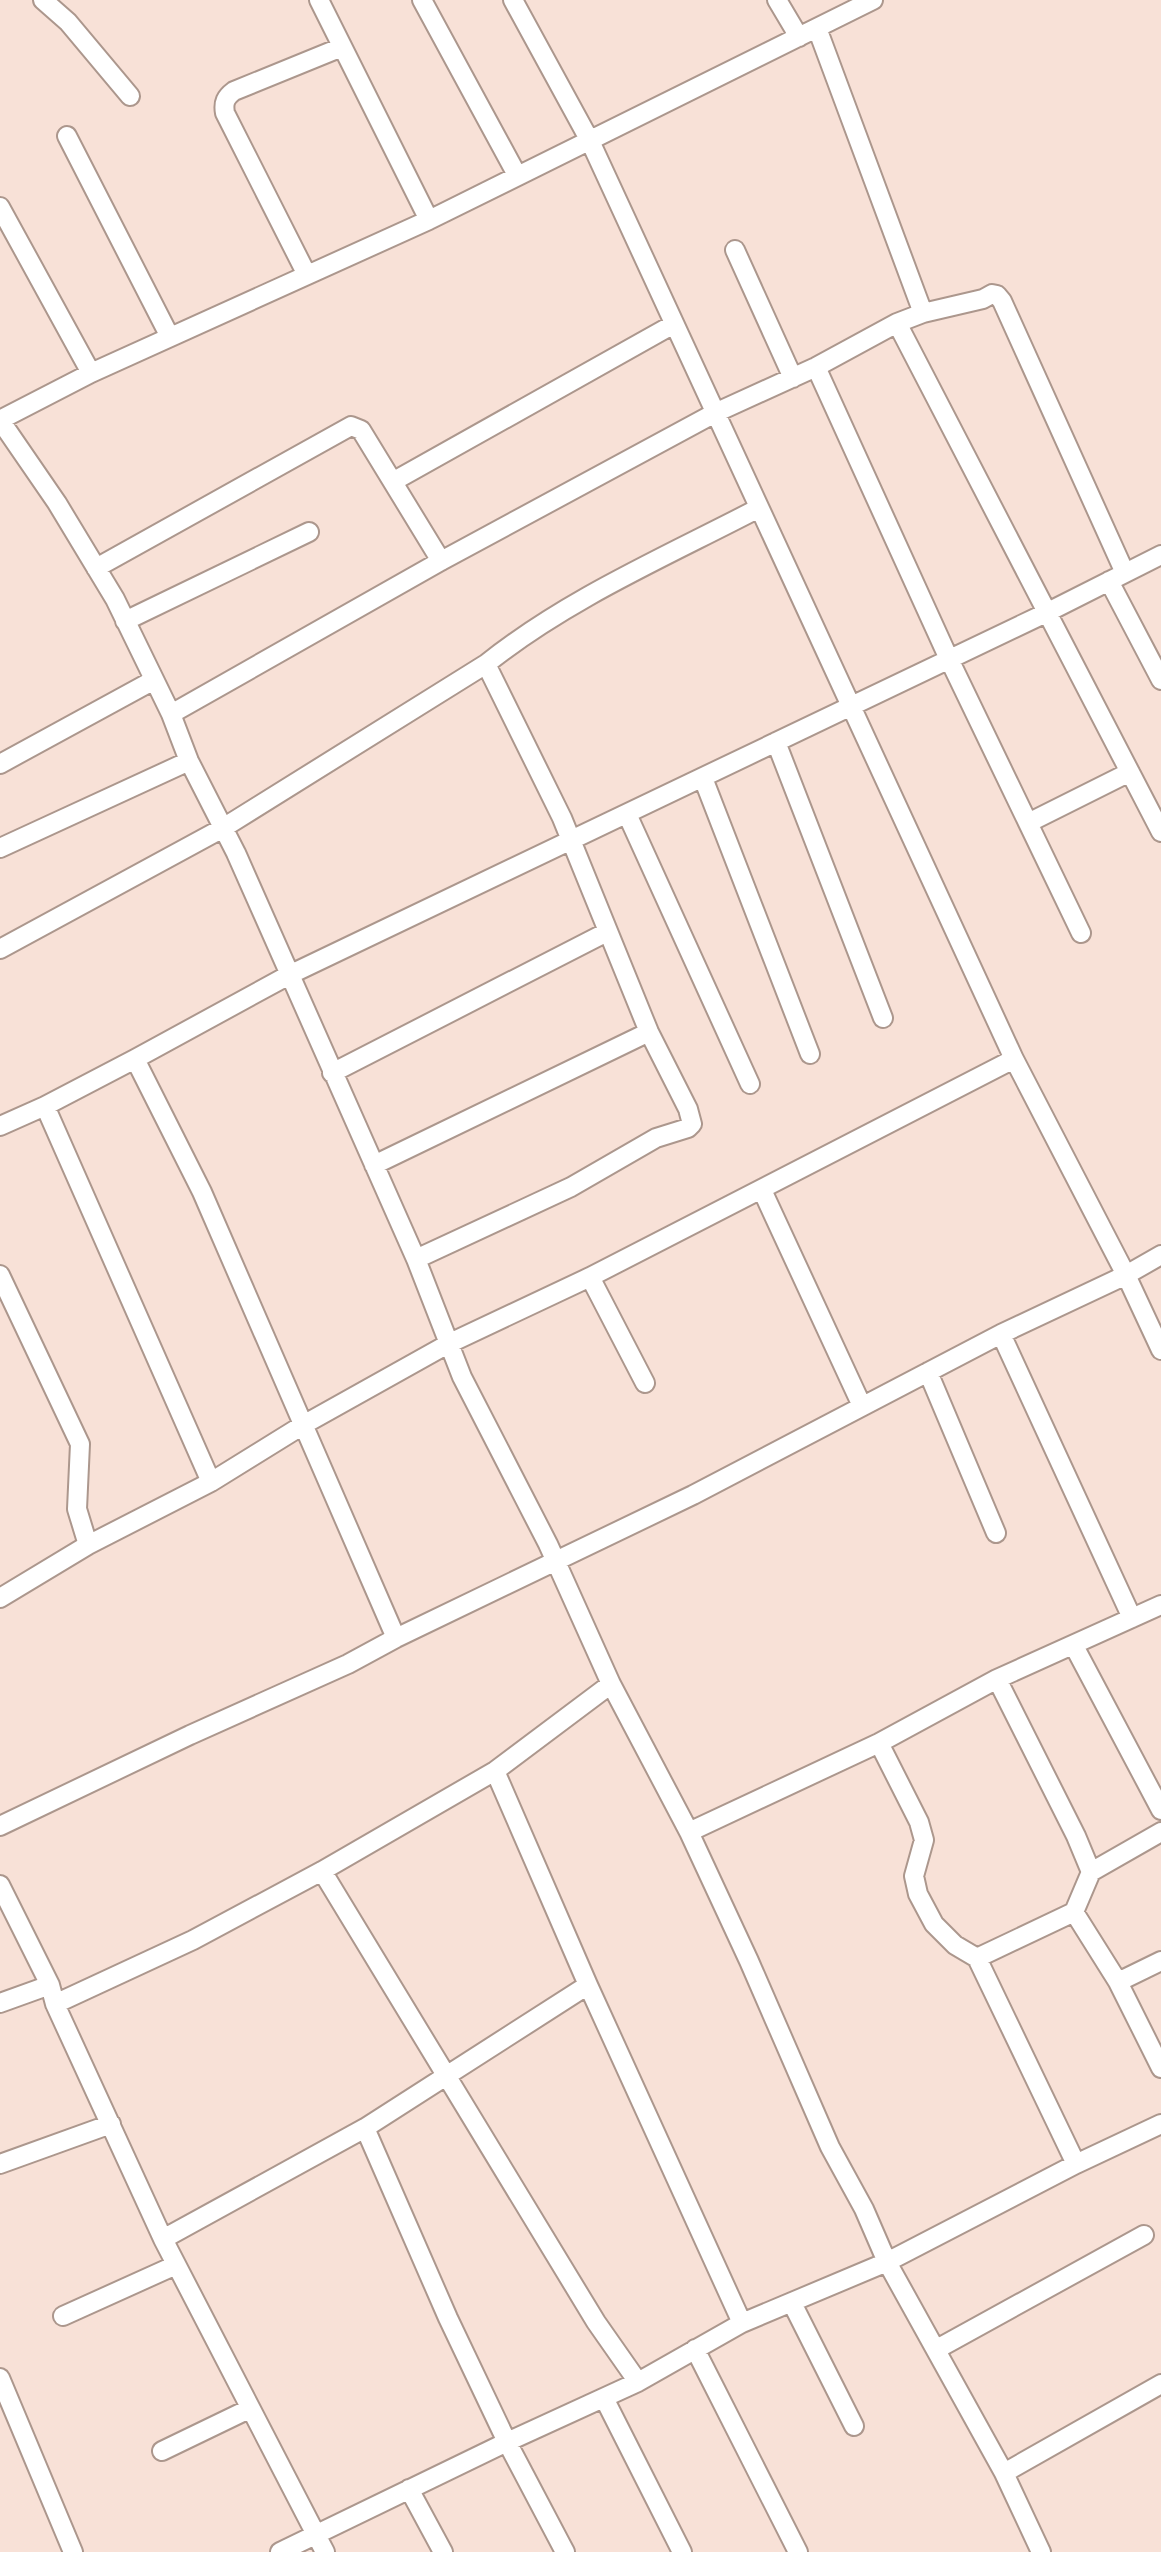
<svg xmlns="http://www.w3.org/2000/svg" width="1161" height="2552" viewBox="0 0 1161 2552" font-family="'Asap Condensed',sans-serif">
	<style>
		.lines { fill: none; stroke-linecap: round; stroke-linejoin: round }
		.minor-casing { stroke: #ac978d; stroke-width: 22 }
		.minor { stroke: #fff; stroke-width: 18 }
	</style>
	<rect width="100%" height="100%" fill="#f8e1d7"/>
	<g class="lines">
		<g class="minor-casing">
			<path id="minor" d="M43,0L68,22L130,96
				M319,0L429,220
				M422,0L517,175
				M513,0L590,141L1014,1059L1126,1275L1161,1350
				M777,0L799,37
				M873,0L429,220L91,373L0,420L57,503L115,599L171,714L189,761L236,853L416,1259L462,1377L548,1544L611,1684L689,1832L749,1961L830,2147L864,2209L887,2262L1004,2473L1041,2552
				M817,28L923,313
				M67,136L170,337
				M0,207L91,373
				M735,250L793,378
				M307,275L225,113C223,102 226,97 234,91L342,47
				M897,323L1161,832
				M816,367L949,659L1081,933
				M394,481L674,324
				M96,568L351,426L361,430L441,561
				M1109,581L1161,680
				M125,621L309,532
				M171,714L441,561L715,413L816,367L897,323L923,313L983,299L992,294L997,295L1002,301L1125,573
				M776,742L883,1018
				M0,764L154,680
				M703,778L810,1054
				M627,814L750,1084
				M1028,823L1130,772
				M0,848L189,761
				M0,949L223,828L486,664
				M135,1059L202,1192L396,1638
				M332,1073L607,932
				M45,1106L211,1482
				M0,1126L45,1106L135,1059L289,975L1046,613L1161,555
				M374,1165L649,1032
				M762,1190L862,1406
				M416,1259L571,1187L656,1138L688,1128L692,1124L688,1109L649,1032L562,818L486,664C567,599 667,556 759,508
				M0,1275L80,1444L77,1509L88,1545
				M590,1277L645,1383
				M1001,1334L1132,1618
				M928,1372L996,1533
				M0,1598L88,1545L211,1482L303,1425L448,1344L590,1277L1014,1059
				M1074,1646L1161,1810
				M997,1679L1076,1836L1091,1872L1074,1912L1118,1982L1161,2068
				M879,1743L919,1822L924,1840L914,1876L918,1894L934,1924L955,1945L977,1958L1074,1912
				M495,1771L588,1985L742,2323
				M0,1826L190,1735L348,1664L396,1638L693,1495L1001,1334L1126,1275L1161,1255
				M689,1832L879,1743L997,1679L1161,1605
				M322,1871L596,2322L638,2382
				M1091,1872L1161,1832
				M0,1885L50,1985L55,2004L163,2239L325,2552
				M977,1958L1076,2164
				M1118,1982L1161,1961
				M0,2003L50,1985
				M55,2004L193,1940L322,1871L495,1771L611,1684
				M365,2128L448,2318L507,2442L565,2552
				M0,2164L111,2124
				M163,2239L365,2128L588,1985
				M792,2303L854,2426
				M63,2316L176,2265
				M695,2349L798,2552
				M937,2349L1144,2235
				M0,2378L73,2552
				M604,2398L682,2552
				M162,2451L249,2409
				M1004,2473L1161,2384
				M409,2489L443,2552
				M280,2552L507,2442L638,2382L742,2323L887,2262L1076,2164L1161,2124"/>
		</g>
		<use href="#minor" class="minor"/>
	</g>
</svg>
